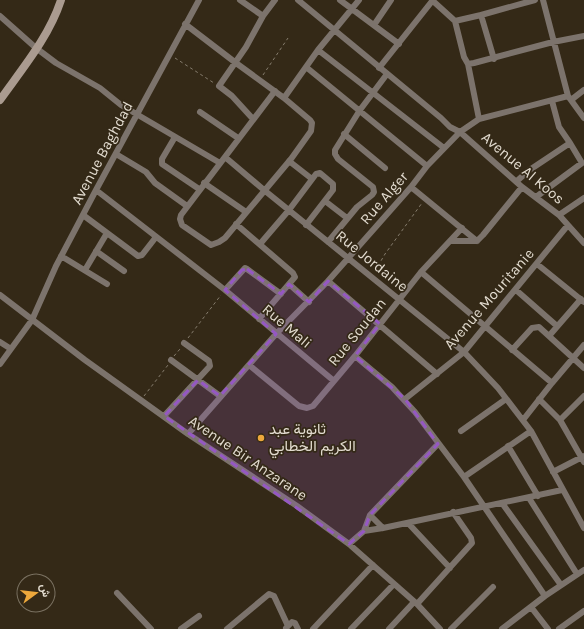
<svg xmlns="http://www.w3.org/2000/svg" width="584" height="629" viewBox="0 0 584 629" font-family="Karla,Vazirmatn,sans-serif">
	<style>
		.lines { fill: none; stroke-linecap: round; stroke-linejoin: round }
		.path { stroke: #867d6e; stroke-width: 1; stroke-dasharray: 3 3; stroke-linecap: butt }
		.minor { stroke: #7c736c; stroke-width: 6 }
		.secondary { stroke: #aa9b90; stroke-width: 8 }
		.marked { fill: #9558c3; fill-opacity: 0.2; stroke: #9558c3; stroke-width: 3; stroke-dasharray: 8 5; stroke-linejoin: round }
		.poi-dot { fill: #eda83c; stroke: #342917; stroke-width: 1.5 }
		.labels { text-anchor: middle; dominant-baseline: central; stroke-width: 3.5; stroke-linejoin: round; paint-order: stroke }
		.street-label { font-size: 15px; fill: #e3dcd0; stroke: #342917 }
		.poi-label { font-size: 15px; fill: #e3dcd0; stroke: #342917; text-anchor: start }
	</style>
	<rect width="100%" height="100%" fill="#342917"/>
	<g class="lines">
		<path class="path" d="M175,58L214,83
			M263,75L288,38
			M375,271L385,254L422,203
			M188,338L221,295
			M174,356L180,349
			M144,396L168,365"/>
		<path class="minor" d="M240,0L263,16
			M298,0L441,118L450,127L460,132L522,187L559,215L584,243
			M340,0L399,44
			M543,0L568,96L584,118
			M433,1L455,21L464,57L468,64L474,63L553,42L584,36
			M481,15L494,59
			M0,16L36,48L56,63L100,88L121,105L220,163
			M455,21L481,15L535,0
			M185,24L236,63L284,98
			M374,25L391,0
			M318,50L444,148
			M468,64L479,119
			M306,67L427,166
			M379,68L433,0
			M275,91L181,215L180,219L182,225L211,245L219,242L225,238L291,159L311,131L312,123L310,120L284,98L318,50L359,0
			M571,100L584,90
			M552,101L559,127L570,143
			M200,112L238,138
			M253,119L232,96L219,86L246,47L263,16L275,0
			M344,134L385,168
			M175,137L162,159V164L199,189
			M116,154L146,172L155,183L187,206
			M225,157L264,190L464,352L498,388L531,431L584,528
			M289,161L312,179
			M517,181L528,171L570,143L582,163L536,197
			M204,183L246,212
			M411,187L477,241L483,235L522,187
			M96,190L225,290L334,381
			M325,201L347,218
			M83,215L138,256L142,255L156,237
			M559,215L584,198
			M236,224L293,273L295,277L259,319
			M450,241H477
			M328,242L357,207L372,195L374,192L373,187L338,159L335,154V150L360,110L387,74
			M260,244L289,210L316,174L320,173L333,184V190L306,225
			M96,251L124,271
			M61,256L107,284
			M537,264L584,302
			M85,270L107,233
			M421,272L552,383
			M328,281L437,374
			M289,284L309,302
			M225,290L245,268L247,269L281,294
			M516,290L557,326
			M0,295L85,360L188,434L297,506L349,544L417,604L440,629
			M549,336L581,299
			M0,342L11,349
			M512,350L532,328L539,327L584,368
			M355,356L392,387L415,412L464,477L545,596
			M171,360L220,396
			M0,364L32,320L56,266L96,190L199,0
			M249,365L299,406L307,408L313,406L355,356L421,272L462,228
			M405,399L464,352L568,225
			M539,399L560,420L584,462
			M164,416L210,366L209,361L184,343
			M523,420L552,383L584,345
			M560,420L584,396
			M461,431L506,399
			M188,434L276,334L328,281L411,187L427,166L460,132L479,119L568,96
			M508,446L538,496
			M553,472L584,456
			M464,477L531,431
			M529,498L577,574
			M502,503L561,585
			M370,515L383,528
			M408,523L450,568
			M364,531L370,515L438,444
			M349,544L364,531L383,528L562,490
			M117,593L151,629
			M417,604L472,543L471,538L453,512
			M531,607L548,629
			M286,628L292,622L295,623L298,629
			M181,629L199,616
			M227,629L269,594L274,596L288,626
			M313,629L373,565
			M351,629L394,584
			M389,629L414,602
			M451,629L493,587
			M502,629L545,596L584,570
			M559,629L584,611"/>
		<path class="secondary" d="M0,100C22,69 49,37 61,0"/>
	</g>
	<path class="marked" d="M247,269L281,294L289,284L309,302L328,281L380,324L355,356L405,399L438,444L370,515L364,531L349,544L164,416L198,380L220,396L276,334L225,290L242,270Z"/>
	<circle class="poi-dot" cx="261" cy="438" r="4"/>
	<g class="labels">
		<g class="street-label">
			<text transform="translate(102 153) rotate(-62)">Avenue Baghdad</text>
			<text transform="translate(523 168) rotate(40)">Avenue Al Koos</text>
			<text transform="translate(384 198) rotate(-49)">Rue Alger</text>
			<text transform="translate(372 261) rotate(39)">Rue Jordaine</text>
			<text transform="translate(489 299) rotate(-49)">Avenue Mouritanie</text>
			<text transform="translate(287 326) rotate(40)">Rue Mali</text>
			<text transform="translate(357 332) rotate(-51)">Rue Soudan</text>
			<text transform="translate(248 458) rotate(34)">Avenue Bir Anzarane</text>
		</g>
		<g class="poi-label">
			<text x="269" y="429">ثانوية عبد<tspan x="269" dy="17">الكريم الخطابي</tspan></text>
		</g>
	</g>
	<g transform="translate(36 593) rotate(75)"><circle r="19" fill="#342917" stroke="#7a7161"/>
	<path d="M0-3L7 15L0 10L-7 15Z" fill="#eda83c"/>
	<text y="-6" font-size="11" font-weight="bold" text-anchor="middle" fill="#e3dcd0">ش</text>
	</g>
</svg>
